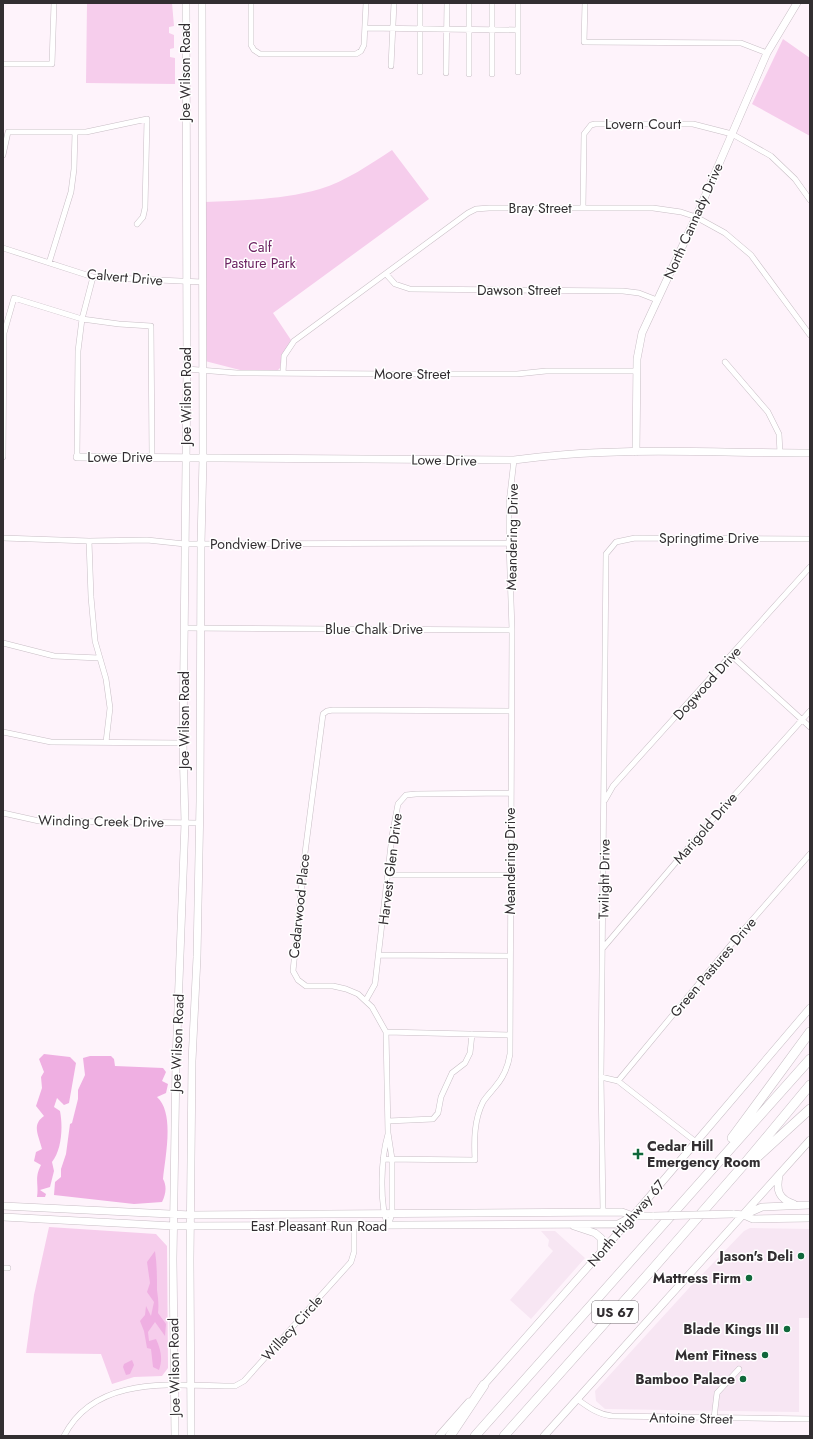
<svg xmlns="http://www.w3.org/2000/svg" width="813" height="1439" viewBox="0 0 813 1439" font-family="Jost,sans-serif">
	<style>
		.built { fill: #f7e6f3 }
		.green { fill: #f6cdec }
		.forest { fill: #efafe2 }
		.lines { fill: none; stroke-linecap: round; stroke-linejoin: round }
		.street-casing { stroke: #c8bec5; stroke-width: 6 }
		.secondary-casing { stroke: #c8bec5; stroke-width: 8 }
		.highway-casing { stroke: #c8bec5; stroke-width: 10 }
		.street { stroke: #fff; stroke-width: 5 }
		.secondary { stroke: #fff; stroke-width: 7 }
		.highway { stroke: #fff; stroke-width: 9 }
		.secondary-bridge-casing { stroke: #c8bec5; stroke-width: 8; stroke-linecap: butt }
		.secondary-bridge { stroke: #fff; stroke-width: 7 }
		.poi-dot { fill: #10683b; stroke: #fff; stroke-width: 1.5 }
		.labels { text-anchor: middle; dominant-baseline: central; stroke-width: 3; stroke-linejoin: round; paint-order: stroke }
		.shield { fill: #fff; stroke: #706d6f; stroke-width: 1 }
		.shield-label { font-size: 13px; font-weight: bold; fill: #322e31 }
		.street-label { font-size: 14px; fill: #322e31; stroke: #fff }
		.park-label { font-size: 14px; fill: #6c2361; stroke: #fff }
		.poi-label { font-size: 14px; font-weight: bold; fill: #322e31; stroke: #fff; text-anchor: end }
	</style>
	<rect width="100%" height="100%" fill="#fef3fb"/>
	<path class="built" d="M750,1228L810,1229V1318H799V1412L605,1409L596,1401L595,1391L689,1288L744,1231Z
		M541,1231H555L585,1258L531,1319L510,1300L553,1251L548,1246L549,1240Z"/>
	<path class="green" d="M87,3H172L174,26L169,27V33L174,35V48L170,49V57L175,58V84L86,83Z
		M783,39L810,58V136L752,104Z
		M392,150L429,199L273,313L291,340L282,357L280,368L277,371L240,370L205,361V202C243,200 282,200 320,189C346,181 369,165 392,150Z
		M49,1227L156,1234L167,1246L168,1368L162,1376L134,1377L112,1384L101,1354L26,1353L34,1295Z"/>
	<path class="forest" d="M44,1054L70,1057L76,1063L69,1103L64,1105L57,1098L54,1107L60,1111C63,1126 62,1150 52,1162L54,1171L50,1187L40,1190L46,1194L45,1197H37C39,1184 34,1178 41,1165L34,1161L36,1152L42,1149C39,1136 31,1125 44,1116L36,1106L42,1088L41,1077L44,1072L39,1059Z
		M90,1056H111L114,1059L115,1066L163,1068L166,1072L162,1081L168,1084L166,1093L157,1097C175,1113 165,1157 163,1179C167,1186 166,1194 162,1202L134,1204L54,1195L55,1182L61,1177V1169L66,1154L70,1124L72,1123L78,1099V1090L85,1075L83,1058Z
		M155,1251C157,1264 157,1277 157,1290C158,1298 159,1304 158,1313L166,1324L165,1336L155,1322L148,1332L149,1341L156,1339C161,1350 163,1359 159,1370L153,1367L151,1349L147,1348L144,1331L140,1321L145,1315L146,1306L151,1316L154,1302L147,1292L150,1283L147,1262Z
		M132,1360L134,1365L130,1374L126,1375L123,1367L124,1364Z"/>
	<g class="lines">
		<g class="street-casing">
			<path id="street" d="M251,3V45L254,50L260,54H356L361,51L364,45L366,3
				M585,3L584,42L741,43L767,53
				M365,28L518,30V3
				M3,64H52L54,3
				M391,66L394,3
				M420,72V3
				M518,72V30
				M446,73L447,3
				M469,74V3
				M492,74V3
				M3,155L8,132H86L147,119L145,208L143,217L137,224
				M583,208L584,134L591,125L595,124H693L732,134L771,156L795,179L810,200
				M3,248L93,277L202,282
				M49,263L71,192L74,169L75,132
				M386,274L395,284L410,289L623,291L639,293L657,300
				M725,362L768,412L779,434L780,453
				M187,369L237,373L390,374H517L546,371H636
				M283,373L284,356L294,341L468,213L476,209L489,208H653L681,212L696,217L725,233L751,255L810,335
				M3,457L4,333L14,298L82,319L119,324L151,326L152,457
				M77,457L78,351L82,319L93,277
				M3,538L89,541L147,540L185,544L509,543
				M89,541L91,597L95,641L106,679L110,708L106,742
				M185,628L512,630
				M3,643L54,656L99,658
				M732,656L810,727
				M3,732L51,742L183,743
				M605,800L613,786L810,567
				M3,813L39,821L199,823
				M389,875H511
				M603,948L705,828L810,711
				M379,955L510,956
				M366,1000L375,984L392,836L398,804L406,795L416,794L510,793
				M386,1032L510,1035
				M601,1077L618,1081L696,1142
				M618,1081L739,935L810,854
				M388,1121L433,1119L438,1113L441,1097L452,1073L465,1063L470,1053L472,1034
				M388,1134C381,1158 379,1203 388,1226
				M383,1159L475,1160C474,1140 474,1120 483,1102C486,1097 491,1092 495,1087C504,1077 508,1067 510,1054L512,630L509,543V503L514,460
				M603,1212L601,1077L606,554L616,542L635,538L810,539
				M388,1226L392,1214V1159L388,1133L386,1032L372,1007L358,994L346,989L333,986H306L298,980L293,971L305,853L323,714L327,711L333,710L511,711
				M3,1268H8
				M577,1399C588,1407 597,1414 612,1416L810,1419
				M714,1418L717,1393L739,1369
				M64,1436C96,1373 176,1386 235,1386L244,1381L351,1262L354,1252V1226"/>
		</g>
		<g class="secondary-casing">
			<path id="secondary" d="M636,452L637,359L642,333L696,217L767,53L797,3
				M77,457L514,460C611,446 712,453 810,453
				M779,1176C776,1191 779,1199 794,1204
				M3,1206L191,1215L622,1212L633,1216H654
				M733,1214L744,1215L762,1207L810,1205
				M744,1215L753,1219L810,1218
				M3,1217L174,1226L618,1224L633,1216
				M574,1226L595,1233L601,1238V1251
				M481,1388L633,1216L810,1008
				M175,1436L173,1259L176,1061L185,823L183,743L187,369L186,3
				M191,1436L190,1259L192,1061L197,957L200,801L201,544L203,458L202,3
				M439,1436L469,1402
				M544,1436L810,1140"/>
		</g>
		<g class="highway-casing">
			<path id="highway" d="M732,1138L810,1032
				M754,1160L810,1109
				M450,1436L484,1385
				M475,1436L810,1059
				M504,1436L650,1272L746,1162L810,1085"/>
		</g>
		<use href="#street" class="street"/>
		<use href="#secondary" class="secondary"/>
		<use href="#highway" class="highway"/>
		<g class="secondary-bridge-casing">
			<path id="secondary-bridge" d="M654,1216L733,1214"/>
		</g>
		<use href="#secondary-bridge" class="secondary-bridge"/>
	</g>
	<g class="poi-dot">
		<path d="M636 1148h4v4h4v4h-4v4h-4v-4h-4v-4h4z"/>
		<circle cx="801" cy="1256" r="4"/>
		<circle cx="749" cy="1278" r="4"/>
		<circle cx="787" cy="1329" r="4"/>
		<circle cx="765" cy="1355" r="4"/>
		<circle cx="743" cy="1379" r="4"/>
	</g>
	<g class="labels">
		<rect class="shield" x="592" y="1301" width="46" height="22" rx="3"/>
		<g class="shield-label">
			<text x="615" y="1312">US 67</text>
		</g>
		<g class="street-label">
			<text transform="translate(185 72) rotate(-90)">Joe Wilson Road</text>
			<text x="643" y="124">Lovern Court</text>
			<text x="540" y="208">Bray Street</text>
			<text transform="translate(693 221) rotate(-66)">North Cannady Drive</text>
			<text transform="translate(125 277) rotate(5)">Calvert Drive</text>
			<text x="519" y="290">Dawson Street</text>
			<text x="412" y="374">Moore Street</text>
			<text transform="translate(186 396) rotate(-90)">Joe Wilson Road</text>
			<text x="120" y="457">Lowe Drive</text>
			<text transform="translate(444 460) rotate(1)">Lowe Drive</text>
			<text transform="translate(512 537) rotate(-89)">Meandering Drive</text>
			<text x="709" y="538">Springtime Drive</text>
			<text x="256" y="544">Pondview Drive</text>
			<text x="374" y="629">Blue Chalk Drive</text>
			<text transform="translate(707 683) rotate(-48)">Dogwood Drive</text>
			<text transform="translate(184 720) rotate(-90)">Joe Wilson Road</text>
			<text transform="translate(101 821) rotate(1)">Winding Creek Drive</text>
			<text transform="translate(705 828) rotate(-49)">Marigold Drive</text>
			<text transform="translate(510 861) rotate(-90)">Meandering Drive</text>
			<text transform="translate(390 869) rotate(-83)">Harvest Glen Drive</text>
			<text transform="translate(604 879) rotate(-89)">Twilight Drive</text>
			<text transform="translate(299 906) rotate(-84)">Cedarwood Place</text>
			<text transform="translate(713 967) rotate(-50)">Green Pastures Drive</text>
			<text transform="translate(177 1043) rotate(-88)">Joe Wilson Road</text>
			<text transform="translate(626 1223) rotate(-49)">North Highway 67</text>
			<text x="319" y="1226">East Pleasant Run Road</text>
			<text transform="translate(292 1328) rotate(-48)">Willacy Circle</text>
			<text transform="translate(174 1367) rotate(-91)">Joe Wilson Road</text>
			<text transform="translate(691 1418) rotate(1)">Antoine Street</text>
		</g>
		<g class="park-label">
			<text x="260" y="247">Calf<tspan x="260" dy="16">Pasture Park</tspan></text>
		</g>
		<g class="poi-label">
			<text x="647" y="1146" text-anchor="start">Cedar Hill<tspan x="647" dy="16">Emergency Room</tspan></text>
			<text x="793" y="1256">Jason's Deli</text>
			<text x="741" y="1278">Mattress Firm</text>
			<text x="779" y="1329">Blade Kings III</text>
			<text x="757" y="1355">Ment Fitness</text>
			<text x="735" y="1379">Bamboo Palace</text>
		</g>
	</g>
	<rect width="813" height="1439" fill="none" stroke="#322e31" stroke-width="8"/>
</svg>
